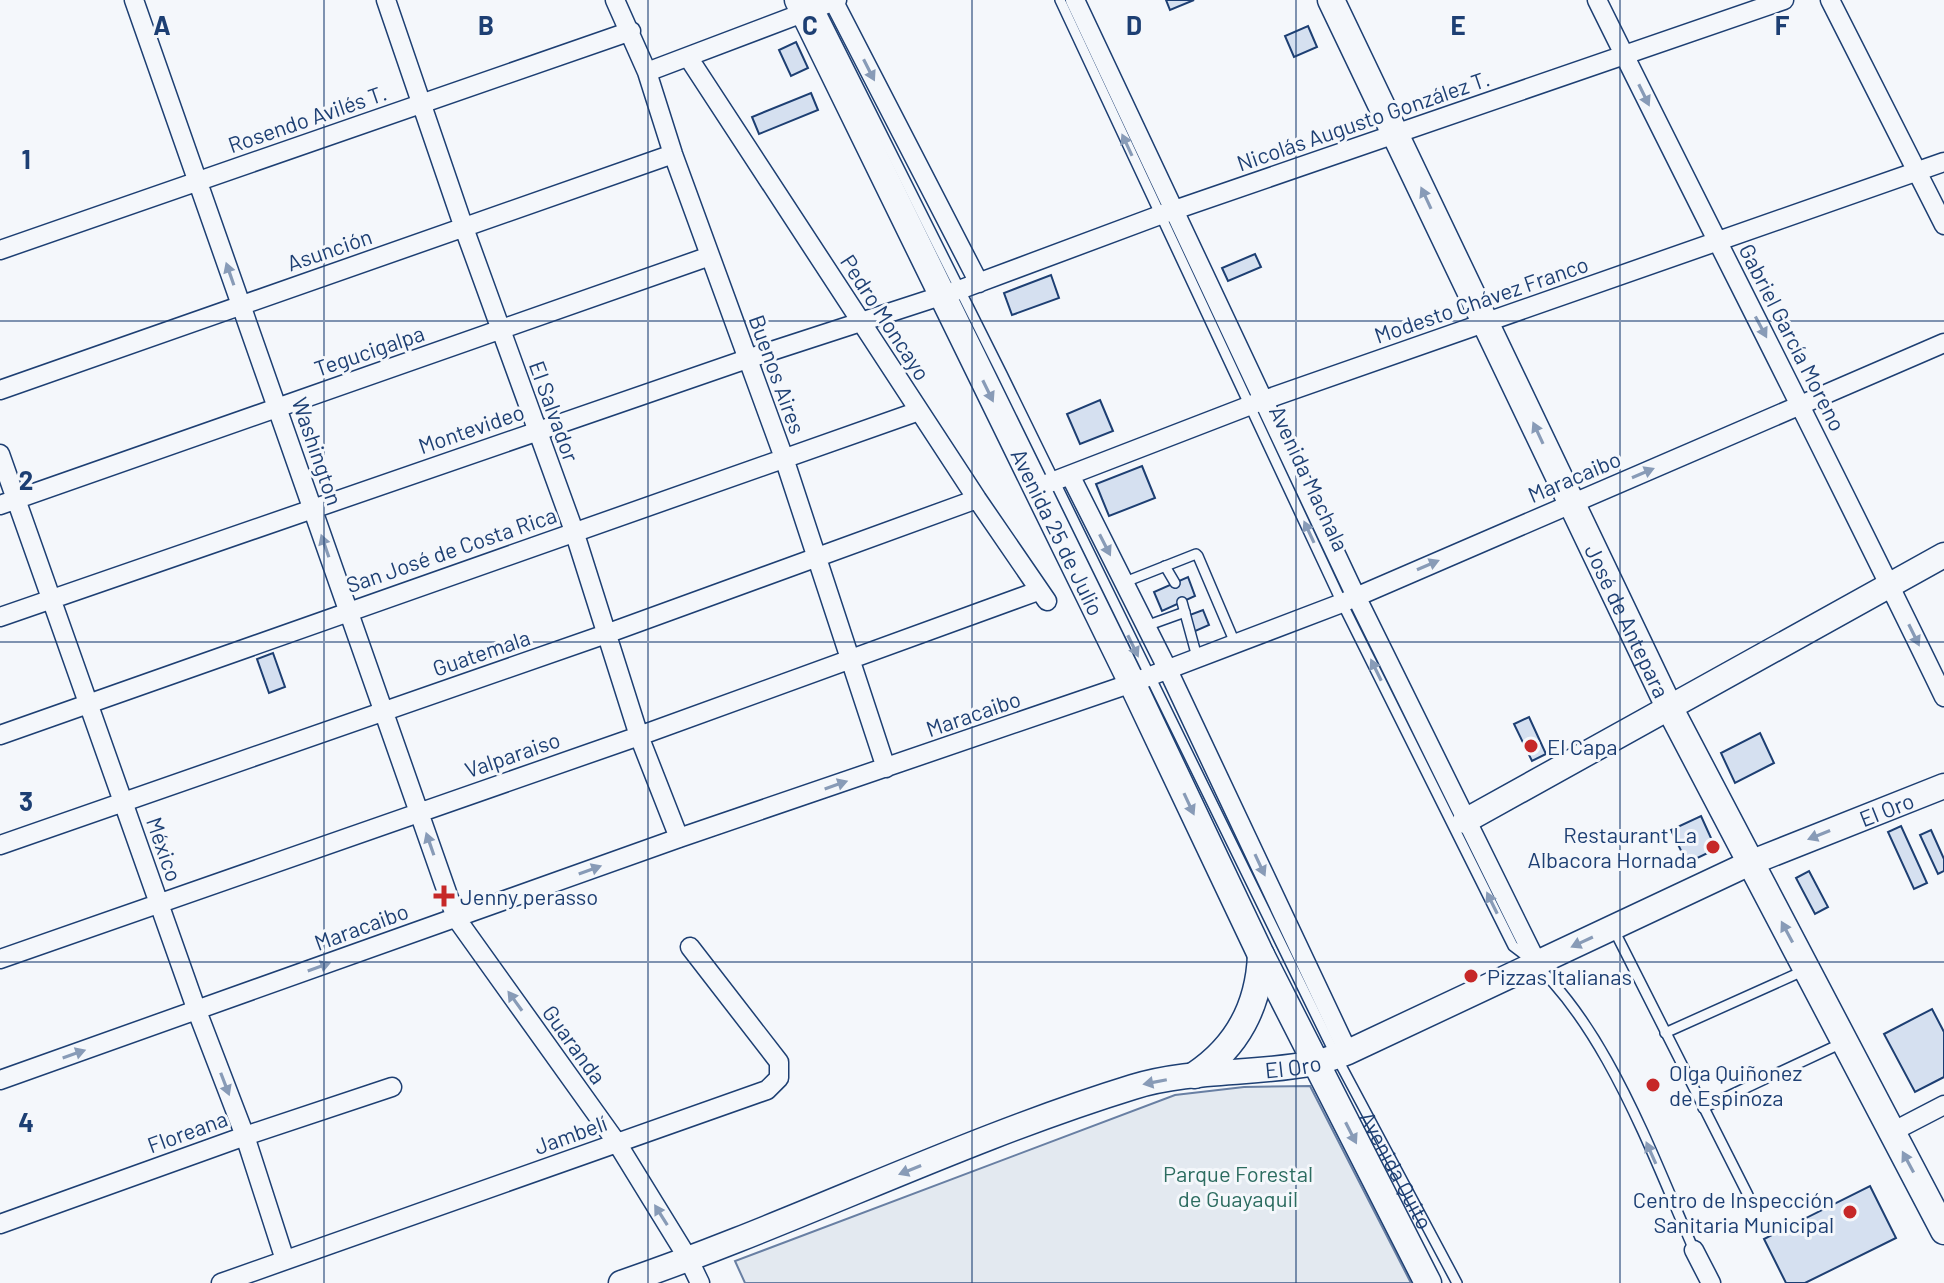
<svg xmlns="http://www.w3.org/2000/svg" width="1944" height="1283" viewBox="0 0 1944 1283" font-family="Barlow,sans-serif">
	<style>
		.green { fill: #e3e9f0; stroke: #687fa3; stroke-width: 2 }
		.building { fill: #d5e0f0; stroke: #1d3f73; stroke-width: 2 }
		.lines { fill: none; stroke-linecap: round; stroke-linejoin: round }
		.lane-casing { stroke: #1d3f73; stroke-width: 12 }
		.street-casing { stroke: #1d3f73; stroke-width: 21 }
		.secondary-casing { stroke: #1d3f73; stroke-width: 27 }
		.primary-casing { stroke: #1d3f73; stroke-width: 29 }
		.lane { stroke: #f4f7fb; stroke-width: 9 }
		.street { stroke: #f4f7fb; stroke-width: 18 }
		.secondary { stroke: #f4f7fb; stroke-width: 24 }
		.primary { stroke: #f4f7fb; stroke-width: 26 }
		.oneway { fill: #889bb7 }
		.grid { fill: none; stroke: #1d3f73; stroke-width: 2; stroke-opacity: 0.55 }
		.poi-dot { fill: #c62828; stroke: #f4f7fb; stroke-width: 3 }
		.labels { text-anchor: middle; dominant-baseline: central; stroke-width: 6; stroke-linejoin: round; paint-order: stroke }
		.street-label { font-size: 22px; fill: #1d3f73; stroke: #f4f7fb }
		.poi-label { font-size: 22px; fill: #1d3f73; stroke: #f4f7fb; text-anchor: start }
		.park-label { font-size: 22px; fill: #2c6c60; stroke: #f4f7fb }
		.grid-label { font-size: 26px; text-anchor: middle; font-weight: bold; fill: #1d3f73; stroke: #f4f7fb; stroke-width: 6; stroke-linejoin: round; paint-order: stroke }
	</style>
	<rect width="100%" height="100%" fill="#f4f7fb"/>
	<path class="green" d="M1310,1086L1411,1283H745L735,1261L1175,1095L1244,1087Z"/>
	<path class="building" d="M1166,0H1194L1170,10Z
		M1308,26L1317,47L1294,57L1285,36Z
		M796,42L808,68L791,76L779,50Z
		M811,93L818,110L759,134L752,117Z
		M1255,254L1261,267L1228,281L1222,268Z
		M1051,275L1059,298L1012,315L1004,293Z
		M1100,400L1113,431L1080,444L1067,414Z
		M1142,466L1155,498L1109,516L1096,484Z
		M1188,577L1195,596L1162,611L1154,592Z
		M1203,610L1209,625L1193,632L1187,616Z
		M273,653L285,687L269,693L257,659Z
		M1529,717L1546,754L1532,761L1514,724Z
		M1760,733L1774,763L1735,783L1721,753Z
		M1701,816L1716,849L1687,863L1671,830Z
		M1901,826L1927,883L1914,889L1888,832Z
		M1931,830L1944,859V871L1938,874L1920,835Z
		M1809,871L1828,907L1815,914L1796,878Z
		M1932,1009L1944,1032V1077L1915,1092L1884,1034Z
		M1870,1186L1896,1238L1805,1283H1786L1764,1239Z"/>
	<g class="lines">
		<g class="lane-casing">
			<g id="lane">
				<path d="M1060,0L1342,603L1513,946C1601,1009 1651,1153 1694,1250"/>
				<path id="s1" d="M818,6L1002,374L1336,1056L1457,1283"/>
				<path d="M1165,566L1175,583"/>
				<path d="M1125,582L1196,554L1198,556L1235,643"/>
				<path d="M1182,602L1197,657"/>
				<path d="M1146,626L1185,612"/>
				<path d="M1613,928L1748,1195"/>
				<path d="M1665,1033L1803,971"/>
				<path d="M1703,1108L1842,1043"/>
			</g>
		</g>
		<g class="street-casing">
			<path id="street" d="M134,0L456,918L617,1143L689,1260L700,1283
				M386,0L464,228L574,531L639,736L679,838
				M615,0L647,72L673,154L784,458L886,768
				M833,0L979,283
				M1075,0L1351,586L1537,963
				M1597,0C1712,233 1831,463 1944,697
				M1830,0L1944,225
				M688,57L977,499L1047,601
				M647,72L837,0
				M0,250L631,31
				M0,390L673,154
				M0,454L197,1011L245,1136L285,1260
				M1070,475L1167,668L1348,1052
				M1036,488L1264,400L1944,162
				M0,505L710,256
				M0,617L747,359L959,290L1160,215L1784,0
				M0,735L919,411
				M0,845L606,634L977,499
				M0,959L639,736L1038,591
				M0,1080L679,838L1132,683L1342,603L1944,343
				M1892,1132L1944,1105
				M0,1224L245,1136L392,1087
				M1694,1250L1711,1283
				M221,1283L767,1090L779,1078V1062L690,947"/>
		</g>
		<g class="secondary-casing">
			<g id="secondary">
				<path d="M1465,821L1944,555"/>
				<path id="s2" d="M621,1283C794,1224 958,1141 1133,1087C1192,1069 1254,1075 1314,1063C1325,1061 1337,1056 1348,1052L1750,863L1944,786"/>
			</g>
		</g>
		<g class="primary-casing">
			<g id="primary">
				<path id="s3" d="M798,0L1132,683L1261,955L1428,1283"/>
				<path id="s4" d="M1331,0L1669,707L1944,1231"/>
				<path d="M1195,1075C1237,1047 1259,1005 1261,955"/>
			</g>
		</g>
		<use href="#lane" class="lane"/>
		<use href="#street" class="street"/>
		<use href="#secondary" class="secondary"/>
		<use href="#primary" class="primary"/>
	</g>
	<defs><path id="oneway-solid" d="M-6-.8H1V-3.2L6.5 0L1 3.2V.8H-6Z" transform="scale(2)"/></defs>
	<g class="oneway">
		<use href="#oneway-solid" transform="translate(869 70) rotate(63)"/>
		<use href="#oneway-solid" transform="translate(1644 95) rotate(64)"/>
		<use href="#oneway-solid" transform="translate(1127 145) rotate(-115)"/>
		<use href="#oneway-solid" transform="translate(1426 198) rotate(-115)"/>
		<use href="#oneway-solid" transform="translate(230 274) rotate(-109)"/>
		<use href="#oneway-solid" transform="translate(1761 327) rotate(62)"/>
		<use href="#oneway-solid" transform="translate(988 391) rotate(64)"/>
		<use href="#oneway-solid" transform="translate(1538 433) rotate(-115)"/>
		<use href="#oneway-solid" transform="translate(1643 473) rotate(-23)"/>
		<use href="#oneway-solid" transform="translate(1309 532) rotate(-115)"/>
		<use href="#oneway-solid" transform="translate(1105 545) rotate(63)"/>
		<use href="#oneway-solid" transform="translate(325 546) rotate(-109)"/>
		<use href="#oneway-solid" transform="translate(1428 565) rotate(-23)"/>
		<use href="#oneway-solid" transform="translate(1914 635) rotate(64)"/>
		<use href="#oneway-solid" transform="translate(1133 646) rotate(64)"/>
		<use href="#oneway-solid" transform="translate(1376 670) rotate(-116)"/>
		<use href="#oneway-solid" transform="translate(836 785) rotate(-19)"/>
		<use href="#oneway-solid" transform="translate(1189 804) rotate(65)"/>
		<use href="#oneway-solid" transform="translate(1819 835) rotate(158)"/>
		<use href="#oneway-solid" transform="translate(430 844) rotate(-109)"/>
		<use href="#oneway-solid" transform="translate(1260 865) rotate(65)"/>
		<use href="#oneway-solid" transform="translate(590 870) rotate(-20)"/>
		<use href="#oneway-solid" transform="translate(1492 903) rotate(-116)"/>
		<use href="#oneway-solid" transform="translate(1787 932) rotate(-118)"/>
		<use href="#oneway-solid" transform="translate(1582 942) rotate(155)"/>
		<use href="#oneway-solid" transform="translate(319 967) rotate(-20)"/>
		<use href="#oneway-solid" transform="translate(515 1001) rotate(-126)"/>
		<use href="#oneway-solid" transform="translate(74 1054) rotate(-19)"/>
		<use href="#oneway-solid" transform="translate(1155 1082) rotate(169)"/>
		<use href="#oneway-solid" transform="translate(225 1084) rotate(69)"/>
		<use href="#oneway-solid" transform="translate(1351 1133) rotate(63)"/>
		<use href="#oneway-solid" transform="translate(1651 1153) rotate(-114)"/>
		<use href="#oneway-solid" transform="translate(1908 1162) rotate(-118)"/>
		<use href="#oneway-solid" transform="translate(910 1170) rotate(158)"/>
		<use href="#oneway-solid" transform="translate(661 1215) rotate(-122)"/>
	</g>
	<path class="grid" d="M324,0V1283M648,0V1283M972,0V1283M1296,0V1283M1620,0V1283M0,321H1944M0,642H1944M0,962H1944"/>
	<g class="poi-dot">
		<circle cx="1531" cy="746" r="8"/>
		<circle cx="1713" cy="847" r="8"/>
		<path d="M440 884h8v8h8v8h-8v8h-8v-8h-8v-8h8z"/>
		<circle cx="1471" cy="976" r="8"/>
		<circle cx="1653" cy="1085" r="8"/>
		<circle cx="1850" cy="1212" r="8"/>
	</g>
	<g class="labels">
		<g class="street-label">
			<text transform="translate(307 118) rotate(-19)">Rosendo Avilés T.</text>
			<text transform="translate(1363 120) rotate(-19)">Nicolás Augusto González T.</text>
			<text transform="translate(329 249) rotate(-19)">Asunción</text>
			<text transform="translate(1481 299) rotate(-19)">Modesto Chávez Franco</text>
			<text transform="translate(886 317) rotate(57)">Pedro Moncayo</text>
			<text transform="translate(1793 337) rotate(63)">Gabriel García Moreno</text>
			<text transform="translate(369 350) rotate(-19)">Tegucigalpa</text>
			<text transform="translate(778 374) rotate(70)">Buenos Aires</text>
			<text transform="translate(555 411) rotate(70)">El Salvador</text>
			<text transform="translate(471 428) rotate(-19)">Montevideo</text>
			<text transform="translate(318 451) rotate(71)">Washington</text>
			<text transform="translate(1574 476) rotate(-23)">Maracaibo</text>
			<text transform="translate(1310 478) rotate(65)">Avenida Machala</text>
			<text stroke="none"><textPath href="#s3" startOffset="592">Avenida 25 de Julio</textPath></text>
			<text transform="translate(451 549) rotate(-19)">San José de Costa Rica</text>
			<text stroke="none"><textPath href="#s4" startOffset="688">José de Antepara</textPath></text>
			<text transform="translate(481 652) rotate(-19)">Guatemala</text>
			<text transform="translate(973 713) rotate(-19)">Maracaibo</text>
			<text transform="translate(512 754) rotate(-19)">Valparaiso</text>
			<text stroke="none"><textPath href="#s2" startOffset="1358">El Oro</textPath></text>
			<text transform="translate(165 849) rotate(71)">México</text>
			<text transform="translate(361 926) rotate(-20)">Maracaibo</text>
			<text transform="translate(575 1044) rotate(54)">Guaranda</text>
			<text stroke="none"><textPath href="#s2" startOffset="710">El Oro</textPath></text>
			<text transform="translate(187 1131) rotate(-20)">Floreana</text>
			<text transform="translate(570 1134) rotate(-20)">Jambelí</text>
			<text stroke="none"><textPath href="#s1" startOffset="1300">Avenida Quito</textPath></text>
		</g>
		<g class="poi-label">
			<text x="1547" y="746">El Capa</text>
			<text x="1697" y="834" text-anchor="end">Restaurant La<tspan x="1697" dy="25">Albacora Hornada</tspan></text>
			<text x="460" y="896">Jenny perasso</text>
			<text x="1487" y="976">Pizzas Italianas</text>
			<text x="1669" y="1072">Olga Quiñonez<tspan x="1669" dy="25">de Espinoza</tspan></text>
			<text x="1834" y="1199" text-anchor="end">Centro de Inspección<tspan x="1834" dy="25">Sanitaria Municipal</tspan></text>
		</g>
		<g class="park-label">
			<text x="1238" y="1173">Parque Forestal<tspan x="1238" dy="25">de Guayaquil</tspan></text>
		</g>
	</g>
	<g class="grid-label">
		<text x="162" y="35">A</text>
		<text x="486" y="35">B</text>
		<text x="810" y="35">C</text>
		<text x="1134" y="35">D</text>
		<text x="1458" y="35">E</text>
		<text x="1782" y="35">F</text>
		<text x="26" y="169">1</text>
		<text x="26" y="490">2</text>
		<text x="26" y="811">3</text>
		<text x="26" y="1132">4</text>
	</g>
</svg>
